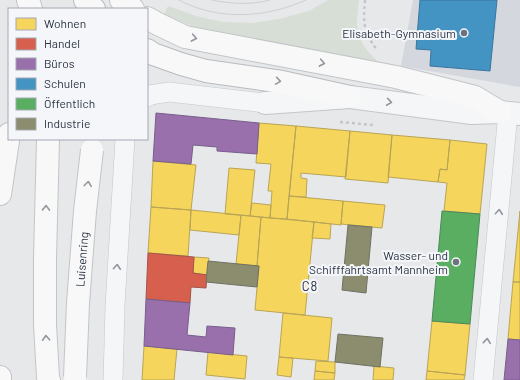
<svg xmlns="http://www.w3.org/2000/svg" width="520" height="380" viewBox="0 0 520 380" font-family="Barlow,sans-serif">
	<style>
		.built { fill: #d4d7dd }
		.green { fill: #d6ded6 }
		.homes { fill: #f6d55c; stroke: #b9a555 }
		.shops { fill: #d6604d; stroke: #a3534b }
		.offices { fill: #9970ab; stroke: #785e8c }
		.schools { fill: #4393c3; stroke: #3c769d }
		.public { fill: #5aae61; stroke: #4c8959 }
		.industry { fill: #8c8c6e; stroke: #6f7262 }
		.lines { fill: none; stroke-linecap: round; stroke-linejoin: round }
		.minor-casing { stroke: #c4c6c8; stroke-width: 20 }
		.tertiary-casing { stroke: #c4c6c8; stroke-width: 24 }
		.primary-casing { stroke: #c2c5c8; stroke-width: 24 }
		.trunk-casing { stroke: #b8bbbf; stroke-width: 24 }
		.path { stroke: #c5c6ca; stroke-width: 2.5; stroke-dasharray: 3 3; stroke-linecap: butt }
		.minor { stroke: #f5f6f7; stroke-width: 19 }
		.tertiary { stroke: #f5f6f7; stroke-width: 22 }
		.primary { stroke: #f8f8f8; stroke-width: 22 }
		.trunk { stroke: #f8f8f8; stroke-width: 22 }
		.tram { stroke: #cecfd2; stroke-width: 1 }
		.primary-bridge-casing { stroke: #c2c5c8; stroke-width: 24; stroke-linecap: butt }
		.primary-bridge { stroke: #f8f8f8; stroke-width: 22 }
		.oneway { stroke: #92969e }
		.oneway2 { stroke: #90959e }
		.poi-dot { fill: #6c737f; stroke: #f4f6f9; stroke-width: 1.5 }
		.labels { text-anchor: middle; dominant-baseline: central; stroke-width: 4; stroke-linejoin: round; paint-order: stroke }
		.poi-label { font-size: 12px; fill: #2b3445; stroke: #f4f6f9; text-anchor: end }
		.street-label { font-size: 12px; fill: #2b3445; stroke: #f4f6f9 }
		.neighbourhood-label { font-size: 13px; letter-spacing: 1px; fill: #1d2536; stroke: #f4f6f9 }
	</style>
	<rect width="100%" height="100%" fill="#e6e8ea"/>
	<path class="built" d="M413,0H520V87L401,66Z"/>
	<path class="green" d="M328,0H359C358,11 355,24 359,35C362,46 371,55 379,63L378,66L192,26L164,14L168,6L196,16L222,22L253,23L279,19L309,11Z"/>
	<path class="homes" d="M259,123L296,126L287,219L270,218L272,191H268L271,164L256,163Z
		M296,126L350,131L346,177L301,173V178L307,179L306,197L289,196Z
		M350,131L392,135L388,183L345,179Z
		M392,135L450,140L447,170L440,169L438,182L388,177Z
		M450,140L487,144L480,214L444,211L447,183L438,182L440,169L447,170Z
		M153,161L196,165L191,210L151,207Z
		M229,168L255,170L250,216L225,214Z
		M289,196L343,201L341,225L287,219Z
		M343,201L385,205L382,228L341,224Z
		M252,203L271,205L270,218L250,216Z
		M151,207L191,210L188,256L148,253Z
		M191,210L241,215L239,235L190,230Z
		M520,211V282H513Z
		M241,215L261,217L257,266L236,264Z
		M261,217L314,222L305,315L255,310L259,266H257Z
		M314,222L331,224L330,239L312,238Z
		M194,257L209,258L207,275L193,273Z
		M513,282H520V340L508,339Z
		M283,313L332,318L328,361L279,357Z
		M432,321L470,324L465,375L427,371Z
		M144,346L177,349L174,380H142Z
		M208,352L247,356L245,379L206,375Z
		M279,357L293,358L291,377L277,375Z
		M316,361L335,362V373L315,371Z
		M374,366L394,368L393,380H373Z
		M315,371L335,373L334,380H314Z
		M427,371L465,375L464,380H426Z"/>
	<path class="shops" d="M148,253L194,257L193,273L207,275L206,288L191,287L190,303L146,299Z"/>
	<path class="offices" d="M156,113L259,123L257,154L217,151V147L193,145L191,164L153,161Z
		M146,299L190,303L187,335L206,337L207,326L235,328L233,355L144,346Z
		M508,339L520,340V380H504Z"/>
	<path class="schools" d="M420,0H497L490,71L430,66L431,50L416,49Z"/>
	<path class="public" d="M442,211L480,214L470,324L432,321Z"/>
	<path class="industry" d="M348,225L372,227L366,293L342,290Z
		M208,261L259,266L257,287L206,282Z
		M338,334L383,338L380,367L335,362Z"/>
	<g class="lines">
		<g class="minor-casing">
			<path id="minor" d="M147,97L150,95L169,92L265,103
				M113,380L115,306L125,139
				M483,380L508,113"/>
		</g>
		<g class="tertiary-casing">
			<path id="tertiary" d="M265,103L350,97L472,113L500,112L520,114"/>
		</g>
		<g class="primary-casing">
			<path id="primary" d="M28,0L31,9
				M121,0L133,9
				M147,18L158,24L185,37L396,77L475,97L500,112
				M48,139L45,259V325L48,377L49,380
				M0,194L9,134
				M0,377V380"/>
		</g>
		<g class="trunk-casing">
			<path id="trunk" d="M85,0L94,9
				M147,50L153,54L181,64L206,71L282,82L350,97"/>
		</g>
		<path class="path" d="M365,0C363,23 363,31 377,50
			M340,122L373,125"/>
		<use href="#minor" class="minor"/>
		<use href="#tertiary" class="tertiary"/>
		<use href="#primary" class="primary"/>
		<use href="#trunk" class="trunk"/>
		<path class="tram" d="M179,0C218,21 266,18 306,0
			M212,0C231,4 252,5 270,0"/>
		<g class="primary-bridge-casing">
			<g id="primary-bridge">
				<path id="s1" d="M75,377L78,303L85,211L92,150"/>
			</g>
		</g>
		<use href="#primary-bridge" class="primary-bridge"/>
	</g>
	<defs><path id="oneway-chevron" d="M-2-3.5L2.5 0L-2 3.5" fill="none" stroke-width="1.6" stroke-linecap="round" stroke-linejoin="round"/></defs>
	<g class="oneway">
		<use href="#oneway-chevron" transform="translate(194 38) rotate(11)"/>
		<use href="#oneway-chevron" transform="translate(322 63) rotate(11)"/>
		<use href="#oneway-chevron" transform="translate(278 81) rotate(9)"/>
		<use href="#oneway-chevron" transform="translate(88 184) rotate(-83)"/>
		<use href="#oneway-chevron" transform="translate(46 208) rotate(-89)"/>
		<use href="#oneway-chevron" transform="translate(46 338) rotate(-93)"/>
	</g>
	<g class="oneway2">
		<use href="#oneway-chevron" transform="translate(389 102) rotate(8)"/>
		<use href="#oneway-chevron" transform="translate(499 212) rotate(-85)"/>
		<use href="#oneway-chevron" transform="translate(117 267) rotate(-86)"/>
		<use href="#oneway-chevron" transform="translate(487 341) rotate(-84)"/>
	</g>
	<g class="poi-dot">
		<circle cx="464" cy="33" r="4"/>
		<circle cx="456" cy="262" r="4"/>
	</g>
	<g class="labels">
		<g class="poi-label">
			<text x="456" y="33">Elisabeth-Gymnasium</text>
			<text x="448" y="255">Wasser- und<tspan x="448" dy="14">Schifffahrtsamt Mannheim</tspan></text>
		</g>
		<g class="street-label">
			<text stroke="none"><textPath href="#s1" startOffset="118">Luisenring</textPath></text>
		</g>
		<g class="neighbourhood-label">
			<text x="310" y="286">C8</text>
		</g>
	</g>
	<rect x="8" y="8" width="140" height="132" fill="#f4f6f9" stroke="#a4a8b1"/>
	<rect x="16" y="18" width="20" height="12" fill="#f6d55c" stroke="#a4a8b1"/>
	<text x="44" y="28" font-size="12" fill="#2b3445">Wohnen</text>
	<rect x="16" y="38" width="20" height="12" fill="#d6604d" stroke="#a4a8b1"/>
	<text x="44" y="48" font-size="12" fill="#2b3445">Handel</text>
	<rect x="16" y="58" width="20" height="12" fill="#9970ab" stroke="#a4a8b1"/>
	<text x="44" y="68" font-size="12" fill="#2b3445">Büros</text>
	<rect x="16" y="78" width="20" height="12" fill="#4393c3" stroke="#a4a8b1"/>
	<text x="44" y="88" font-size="12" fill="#2b3445">Schulen</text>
	<rect x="16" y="98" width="20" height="12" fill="#5aae61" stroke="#a4a8b1"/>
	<text x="44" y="108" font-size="12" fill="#2b3445">Öffentlich</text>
	<rect x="16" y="118" width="20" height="12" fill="#8c8c6e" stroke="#a4a8b1"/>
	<text x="44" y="128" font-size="12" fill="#2b3445">Industrie</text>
</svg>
